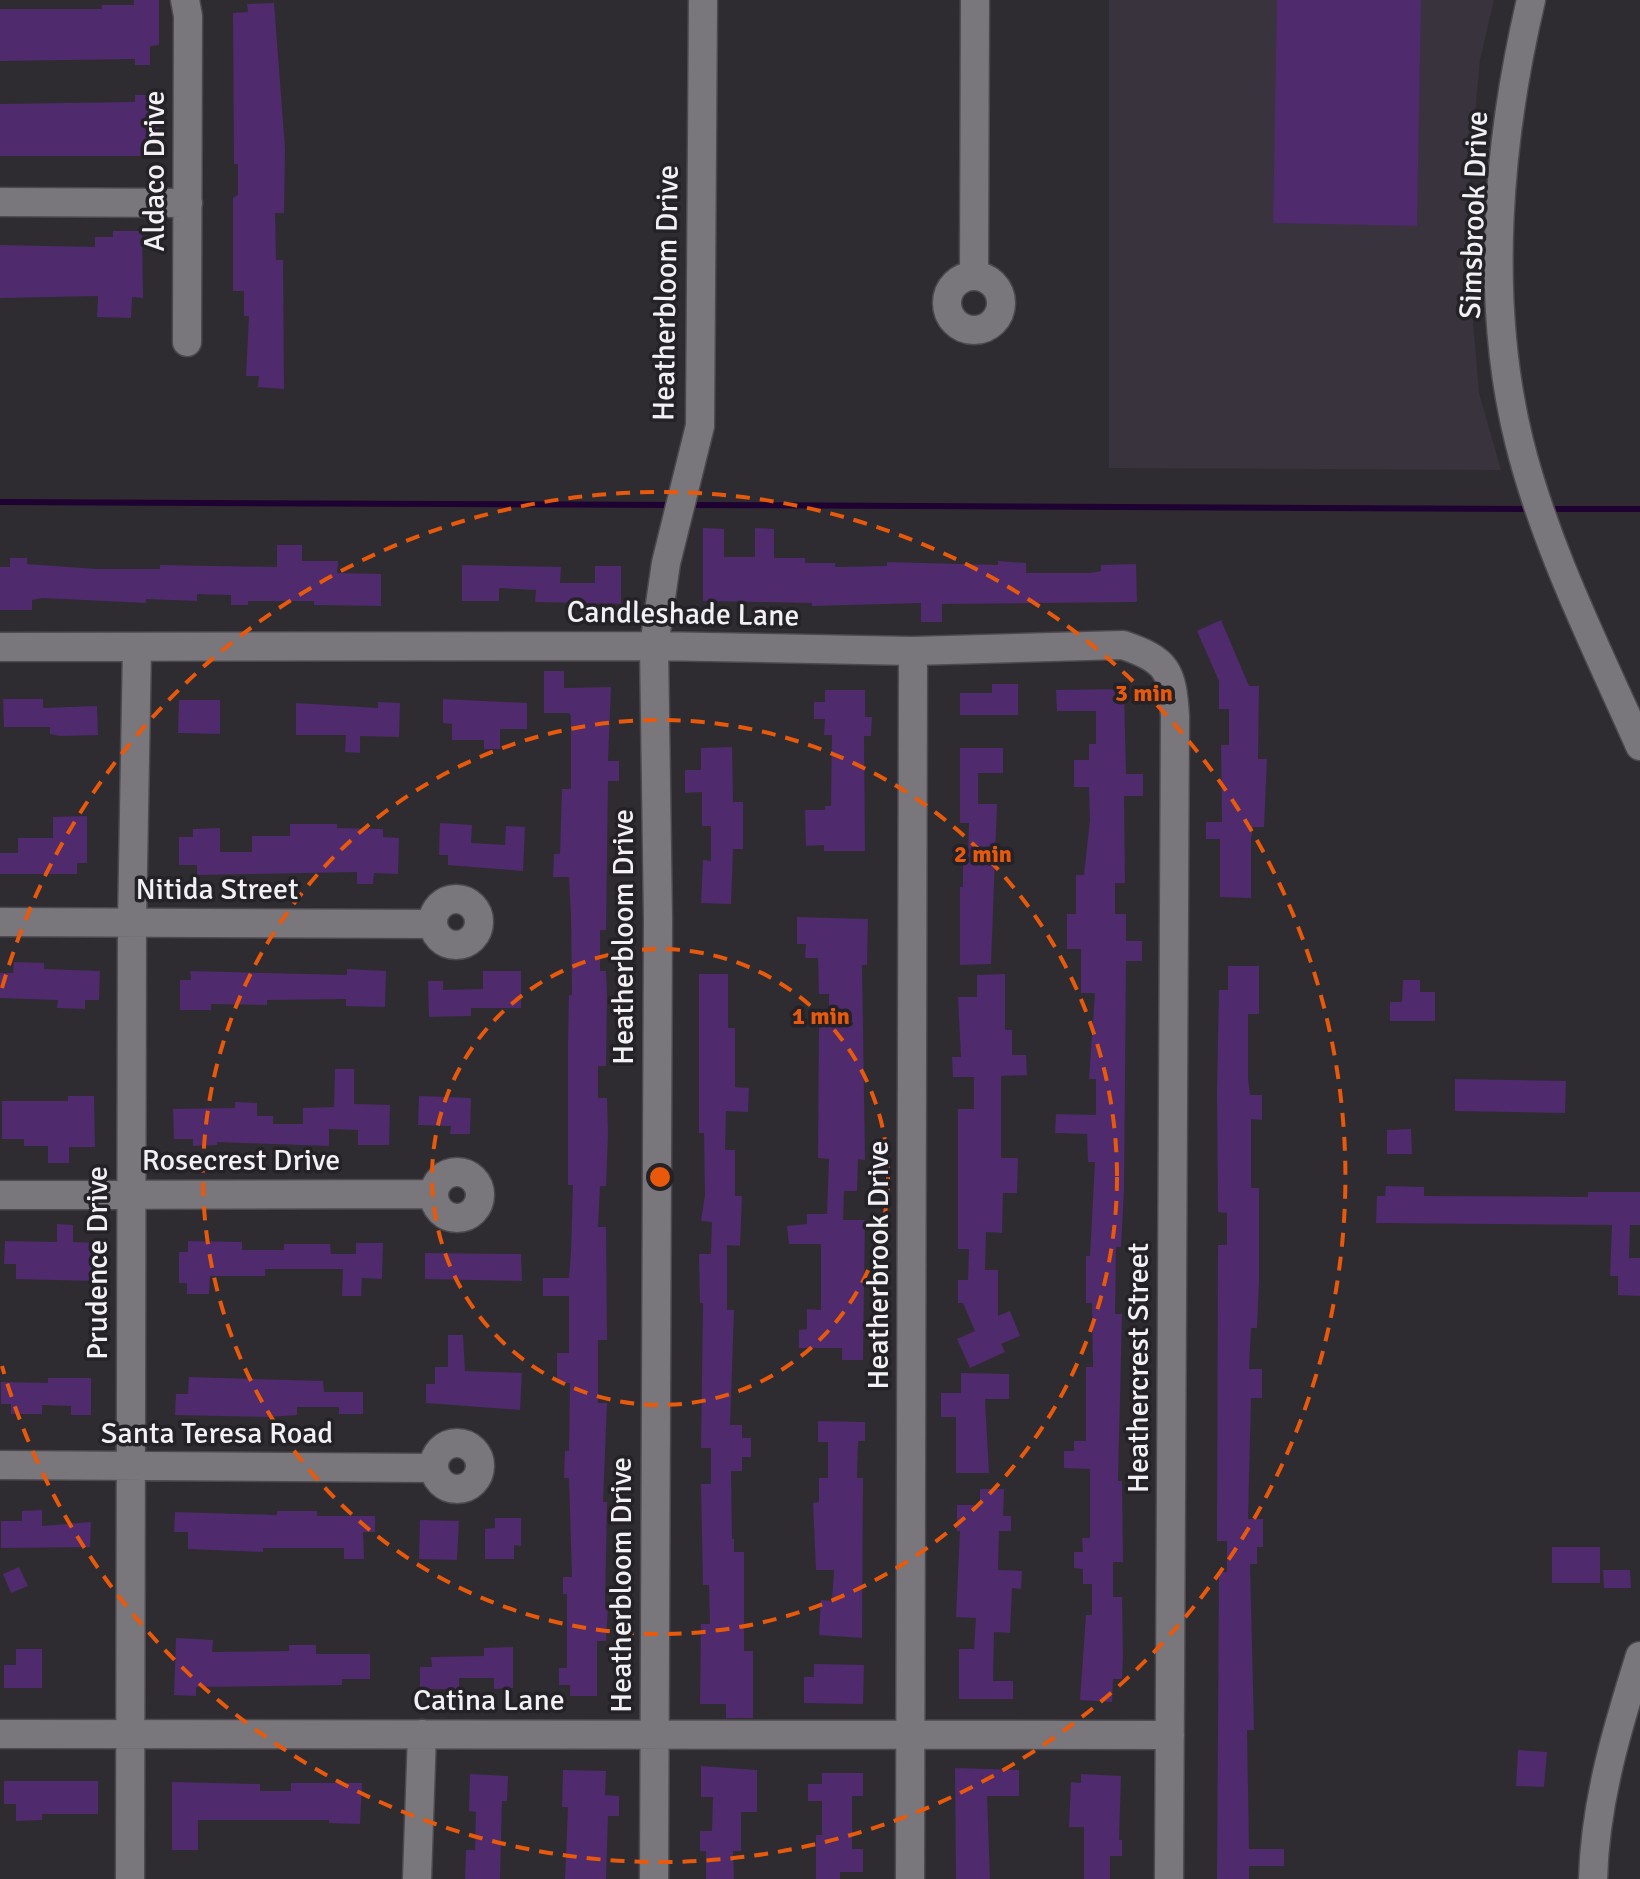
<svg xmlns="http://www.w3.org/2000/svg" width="1640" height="1879" viewBox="0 0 1640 1879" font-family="Signika,sans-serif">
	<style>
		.built { fill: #38333d }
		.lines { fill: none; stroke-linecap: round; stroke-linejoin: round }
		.stream { stroke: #1e0231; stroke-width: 6 }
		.building { fill: #4f2a6c }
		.minor-casing { stroke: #4b494d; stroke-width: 31 }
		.minor { stroke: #79777b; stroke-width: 28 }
		.ring { fill: none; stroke: #e8590c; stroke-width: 4; stroke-dasharray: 14 10 }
		.labels { text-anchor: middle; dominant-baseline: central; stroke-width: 7; stroke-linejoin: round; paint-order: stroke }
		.street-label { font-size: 30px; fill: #f1f0f3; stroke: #242226 }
		.centre { fill: #e8590c; stroke: #242226; stroke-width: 4 }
		.ring-label { font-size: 24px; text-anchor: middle; font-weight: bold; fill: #e8590c; stroke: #242226; stroke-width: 7; stroke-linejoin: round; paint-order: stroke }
	</style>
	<rect width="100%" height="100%" fill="#2e2c30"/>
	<path class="built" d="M1109,0H1494L1480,60L1470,168L1469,274L1479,393L1501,470L1109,468Z"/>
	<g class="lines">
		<path class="stream" d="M0,502L672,505
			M688,505L1532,509
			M1548,509H1640"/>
	</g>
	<path class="building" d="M134,0H159V45L150,46V65H135V59L0,61V9H102V5H134Z
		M1277,0H1421L1417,226L1273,223Z
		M274,3L285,148L284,213H275L276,260H283L284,389L258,387L259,376H246L249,316H244V291H233V198L238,195V164H234L233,13L248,12L247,4Z
		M135,95H152V113H159L158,147L149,146V156H0V104L135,102Z
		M113,231H142L143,298L132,297L131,318L97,317L98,296L0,298V245L95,247V237H113Z
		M703,528L724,529V557H755V528L774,529V558H805V563H835V567L887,566V562L998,565V561L1026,563V573H1090L1101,571V565L1136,564L1137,602L942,604V622H921V603L812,606V603L703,601Z
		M277,545H302V561H338L337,573L381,574V606L314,605V601H248V605H231V595L197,594V601L146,599V603L42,598L32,600V610H0V567H10V558H27V564L96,569H160V565L277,567Z
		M462,565L561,567L560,583H595V566H621V604L535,602L536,590L499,588V601H462Z
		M1221,620L1249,686H1259L1258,759H1267L1264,827H1253L1251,839V898L1220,897V839H1206V822H1222L1221,745H1229V709H1219V681L1197,631Z
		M544,671H564V688L611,687L608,761H619V781H608L606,930H600V971H606L607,996L606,1066H598V1098H607L608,1134L606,1186H600L598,1227H606L607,1340H598V1403H607L603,1502H607L605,1606H608L606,1641H597V1696H570V1685H559V1668H567V1594H563V1577H572L569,1478H564L565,1451H569L570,1383H557V1353H569V1296H543V1278H569L571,1252L573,1185H568V1041L569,995H572L571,916L569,877H553L554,854H560L562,789H571V716L569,713H544Z
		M992,684H1018V715H960V693H992Z
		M1124,689L1126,774H1143V796H1124L1125,883H1115V914H1126V941H1142V961H1126L1124,1190L1121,1247H1116L1115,1314H1122L1118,1481H1122L1123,1562H1113V1597H1122L1123,1656L1122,1679H1113L1112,1702L1080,1700L1086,1615H1092V1584H1083V1569L1074,1568V1552H1083L1082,1538H1090V1469L1064,1468V1451H1074V1441H1086V1367H1093L1092,1303H1086V1256H1090L1095,1162H1088L1087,1134L1055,1133L1056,1114L1096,1115V1079H1089L1095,993H1081V949H1067V914H1076V875H1084L1090,820L1089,787H1074V760H1089V744H1096V711H1057L1056,690Z
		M825,690H865V717H872L871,736H864L865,851H824V845L806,846L805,810H825V806H831L832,735H824L825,719H814V702H825Z
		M3,699H43V708L97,706L98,735L60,736L50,734V727H4Z
		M443,699L527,703V729H500V749H484V740H452V724L443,723Z
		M179,700H220V734L178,733Z
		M378,702L400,703L399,737L360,736V753L345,752L346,735H296V703L378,708Z
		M732,747L733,802H743V849H733L731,904L701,903L703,860L711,861V826H702V792L685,793V770H701V748Z
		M960,748H1003V773H978V804H997L991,964L960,965V887H963V857H968L969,823H960Z
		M87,816V863H77V874H0V853H18V838H53V817Z
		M440,823L472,825L471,843L505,845L506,826L525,827L523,871L448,865V855H439Z
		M290,824H337V828L383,829V837L399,838L398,874L374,873L373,884H357V872L197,875V865H179V837H193V829L220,828V852H252V836H290Z
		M797,917L868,919L867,965H862L865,1160L858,1159L857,1191H844L843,1220H865L863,1360H842V1348H799V1330L807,1329V1309L821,1310V1244H789L787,1226L807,1224V1214H827L829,1159L818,1158L819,1027H829V994H819L818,958H805L806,944H797Z
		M14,962L44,963V969L100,971L99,1000H85V1009L57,1008L58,1000L0,998V973H13Z
		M1228,966H1259V1014H1248V1078L1250,1095H1262V1120L1251,1119V1188H1259V1281L1257,1328H1251L1249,1369H1262V1398H1251L1248,1519H1263V1547H1257V1564H1250L1254,1730H1247L1249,1849H1284V1866H1249V1879H1217L1219,1572H1227V1541H1217L1218,1245H1227V1213L1218,1212L1217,1092L1219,990H1228Z
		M347,969L386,971L385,1007L346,1006V999L267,1000V1005L211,1004V1010H180V980H191L190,971L347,975Z
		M483,971H521V1008H471V1016L429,1017L428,981H443V990L483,989Z
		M699,974H728V1028H735V1087L749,1088L748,1112L726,1111L725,1150H735V1196H742L740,1246L727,1245V1310H734L730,1425H742V1438H751V1457H742V1471H731L732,1539H734V1552H744V1651H753V1718H726V1704H700L701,1624H710L709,1585H703L701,1484H711V1448H701L703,1303H700L699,1254H711L712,1222L701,1221L705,1195L704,1133H699Z
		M1005,974V1030H1012V1055H1026L1027,1075L1001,1076V1158H1018L1017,1193H1003L1002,1233L986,1232L985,1270H998V1316L1010,1311L1020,1336L1001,1344L1005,1352L970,1368L957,1339L975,1331L963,1303H958V1280H968L969,1249H958V1109H974V1077H953L952,1057H961L958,997H977V975Z
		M1403,980H1420V992H1435V1021H1390V1002H1402Z
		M335,1069H354V1104L390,1105L389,1145H358V1130L329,1129V1146L217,1142V1145L193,1146V1139H174L173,1109L235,1108V1102L257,1103V1116H273V1124H303V1108L334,1107Z
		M1455,1079L1566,1081L1565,1113L1455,1111Z
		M68,1096H94L95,1147H69V1163H48V1146H24V1139H2V1101H68Z
		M419,1096L471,1098L470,1134H450L451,1126L418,1125Z
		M1411,1129L1412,1154H1387V1130Z
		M1386,1186L1424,1187V1196L1588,1197V1192H1640V1225H1630L1629,1258H1640V1296L1618,1295V1276H1610L1612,1225L1376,1223L1377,1196H1385Z
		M57,1224L73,1225V1242L95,1243L94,1281L16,1279V1264H4L5,1241L57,1242Z
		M188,1241L242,1242V1250H284V1244H330L331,1254H356V1243H383L382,1279L362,1278L361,1296H342L343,1269H265V1276H210L209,1294H187V1283H179V1252H188Z
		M425,1253L521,1254L522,1281L425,1279Z
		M448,1335H463L465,1371L522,1373L520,1410L426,1403V1384H435V1367H448Z
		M961,1373L1009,1374V1399H985L989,1473H956V1417H941V1393H961Z
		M189,1377L323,1381L324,1392H363V1414H339V1407H297V1415L269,1417L175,1415L176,1394H188Z
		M48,1378H91V1415H71V1406L42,1405V1414H11V1404H1V1382L48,1383Z
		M818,1421L865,1422V1441H858L857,1478H863L862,1638L819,1635L821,1600L832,1601L834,1570H816L813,1503L819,1502V1478H828V1442H818Z
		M980,1489H1004L1003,1516H1011V1531H999L998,1570L1022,1571L1021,1589L1012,1588L1010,1633L994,1632L993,1681H1013V1699H959V1649H974L976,1618L956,1617L960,1531H957V1505H980Z
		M42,1510V1526L91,1522L90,1547L1,1548V1521H22V1511Z
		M277,1511H317V1516H375V1532H363L364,1559H344V1548H263V1552L188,1549V1532H174L175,1512L277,1515Z
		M495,1518H521V1546L514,1545V1559H485V1529L495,1528Z
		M420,1520L459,1521L457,1560L419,1559Z
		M1552,1547H1600V1583H1552Z
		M19,1567L28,1586L11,1593L3,1574Z
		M1603,1570H1630L1631,1588H1604Z
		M176,1638L213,1640L212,1652L289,1651V1645H316V1654H370V1679H342V1685L196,1687V1696L174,1695Z
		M513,1647V1688L494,1689V1678H459V1689H420V1667H432L431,1657L484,1656V1648Z
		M16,1649H42V1688H4V1665H16Z
		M814,1664L864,1665L863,1704L804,1703V1677H814Z
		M1518,1750L1547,1752L1544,1787L1516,1786Z
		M701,1766L757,1770V1812H741V1851H733L734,1879H706V1851H700V1831H712L713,1797H701Z
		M955,1768L1019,1770V1796H987L990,1879H956Z
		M563,1770L606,1771L605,1795L619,1796V1816H608L606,1879H565L568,1807H562Z
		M822,1773H863V1796H852V1849H863V1872H840V1879H816V1835H822V1801H808V1784H822Z
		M470,1774L508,1776L507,1801H502L500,1879H465L466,1850H475L476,1812L469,1811Z
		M1081,1774L1121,1776L1119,1840H1122V1856H1110V1879H1084V1827H1069L1071,1782L1081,1783Z
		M4,1781H98V1814H42V1820L16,1821V1804H4Z
		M172,1782L260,1784V1791H291V1783H362L360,1824L329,1823V1820H198V1850H172Z"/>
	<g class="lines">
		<g class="minor-casing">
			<path id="minor" d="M185,0L188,16L187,342
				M1531,0C1498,140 1484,299 1519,441C1545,546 1596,647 1640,746
				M0,202L188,203
				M947 303a27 27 0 1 1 54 0a27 27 0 1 1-54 0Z
				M974,276L975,0
				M0,647L654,646L913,651L1123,645C1167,660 1172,670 1175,716L1169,1879
				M433 922a23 23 0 1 1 46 0a23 23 0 1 1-46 0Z
				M0,922L433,924
				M434 1195a23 23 0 1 1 46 0a23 23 0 1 1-46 0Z
				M0,1195L433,1194
				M434 1466a23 23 0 1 1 46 0a23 23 0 1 1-46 0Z
				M0,1465L434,1468
				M0,1734L1170,1735
				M130,1879L132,923L137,648
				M417,1879L422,1734
				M654,1879L658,920L654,646L666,563L700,426L703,0
				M910,1879L913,651
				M1593,1879C1595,1802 1617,1729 1640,1656"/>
		</g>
		<use href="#minor" class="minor"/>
	</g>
	<g class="ring">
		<circle cx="660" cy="1177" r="228"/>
		<circle cx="660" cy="1177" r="457"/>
		<path d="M2 988A685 685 0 1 1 2 1366"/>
	</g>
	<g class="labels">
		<g class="street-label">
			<text transform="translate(154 171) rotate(-90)">Aldaco Drive</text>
			<text transform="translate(1474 215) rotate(-88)">Simsbrook Drive</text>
			<text transform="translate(666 293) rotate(-89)">Heatherbloom Drive</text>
			<text transform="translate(683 614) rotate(1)">Candleshade Lane</text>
			<text x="217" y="889">Nitida Street</text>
			<text transform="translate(623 937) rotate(-90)">Heatherbloom Drive</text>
			<text x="241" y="1160">Rosecrest Drive</text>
			<text transform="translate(97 1263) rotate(-90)">Prudence Drive</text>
			<text transform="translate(878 1265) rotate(-90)">Heatherbrook Drive</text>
			<text transform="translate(1138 1368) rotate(-90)">Heathercrest Street</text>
			<text x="217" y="1433">Santa Teresa Road</text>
			<text transform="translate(621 1585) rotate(-90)">Heatherbloom Drive</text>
			<text x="489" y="1700">Catina Lane</text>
		</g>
	</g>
	<circle cx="660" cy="1177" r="12" class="centre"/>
	<g class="ring-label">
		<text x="1144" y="701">3 min</text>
		<text x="983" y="862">2 min</text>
		<text x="821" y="1024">1 min</text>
	</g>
</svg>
